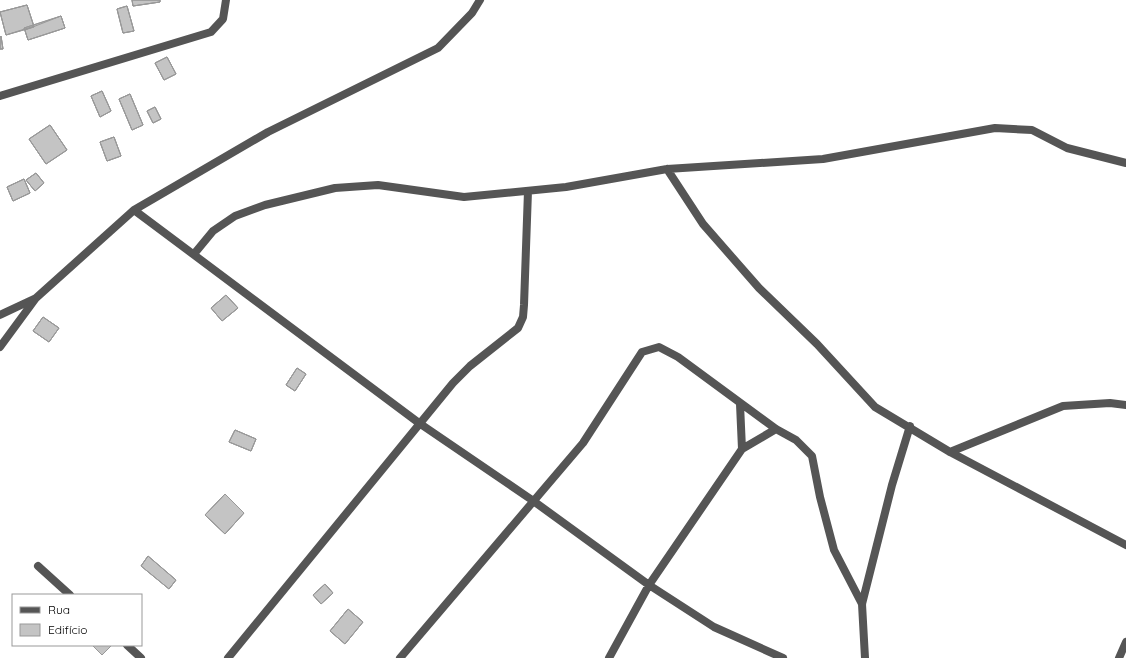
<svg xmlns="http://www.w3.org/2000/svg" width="1126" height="658" viewBox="0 0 1126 658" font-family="Quicksand,sans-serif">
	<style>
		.building { fill: #c4c4c4; stroke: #999 }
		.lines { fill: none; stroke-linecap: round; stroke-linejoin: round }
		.street { stroke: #555; stroke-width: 8 }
	</style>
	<rect width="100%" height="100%" fill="#fff"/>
	<path class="building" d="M132,0H160V2L133,6Z
		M132,0H160V2L133,6Z
		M132,0H160V2L133,6Z
		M27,5L34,26L6,35L0,12Z
		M27,5L34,27L6,35L0,12Z
		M27,5L34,27L6,35L0,12Z
		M127,6L134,31L123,33L117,9Z
		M127,6L134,31L123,33L117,9Z
		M127,6L134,31L123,33L117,9Z
		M61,16L65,28L28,40L25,30Z
		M61,16L65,28L28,40L24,28Z
		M61,16L65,28L28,40L24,28Z
		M1,36L3,49H0V37Z
		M1,36L3,49H0V37Z
		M1,36L3,49H0V37Z
		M167,57L176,74L164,80L155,63Z
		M167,57L176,74L164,80L155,63Z
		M167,57L176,74L164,80L155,63Z
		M102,91L111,111L100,117L91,96Z
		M102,91L111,111L100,117L91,96Z
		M102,91L111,111L100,117L91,96Z
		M130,94L143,125L132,130L119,99Z
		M130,94L143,125L132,130L119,99Z
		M130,94L143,125L132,130L119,99Z
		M155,107L161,119L153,123L147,111Z
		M155,107L161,119L153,123L147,111Z
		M155,107L161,119L153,123L147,111Z
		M50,125L67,150L46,164L29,139Z
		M50,125L67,150L46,164L29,139Z
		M50,125L67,150L46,164L29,139Z
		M114,137L121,156L107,161L100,142Z
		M114,137L121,156L107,161L100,142Z
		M114,137L121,156L107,161L100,142Z
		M36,173L44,183L35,191L26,180Z
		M36,173L44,183L35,191L26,180Z
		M36,173L44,183L35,191L26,180Z
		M24,179L30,193L13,201L7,187Z
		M24,179L30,193L13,201L7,187Z
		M24,179L30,193L13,201L7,187Z
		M226,295L238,308L222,321L211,308Z
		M226,295L238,308L222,321L211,308Z
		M226,295L238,308L222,321L211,308Z
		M43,317L59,328L49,342L33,331Z
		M43,317L59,328L49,342L33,331Z
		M43,317L59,328L49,342L33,331Z
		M297,368L306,374L295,391L286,385Z
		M297,368L306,374L295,391L286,385Z
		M297,368L306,374L295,391L286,385Z
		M235,430L256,439L251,451L229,442Z
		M235,430L256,439L251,451L229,442Z
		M235,430L256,439L251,451L229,442Z
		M225,494L244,513L225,534L205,515Z
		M225,494L244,513L225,534L205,515Z
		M225,494L244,513L225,534L205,515Z
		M148,556L176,580L169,589L141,566Z
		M148,556L176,580L169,589L141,566Z
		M148,556L176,580L169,589L141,566Z
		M325,584L333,593L321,604L313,595Z
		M325,584L333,593L321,604L313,595Z
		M325,584L333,593L321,604L313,595Z
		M348,609L363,622L345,644L330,631Z
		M348,609L363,622L345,644L330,631Z
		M348,609L363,622L345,644L330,631Z
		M92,645H112L102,655Z
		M92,645H112L102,655Z
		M92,645H112L102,655Z"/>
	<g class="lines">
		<path class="street" d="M0,96L211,32L223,19L226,0
			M667,169L703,224L759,288L817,344L875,407L950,452L1126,545
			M134,210L419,423L532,500L649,585L714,627L783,658
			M194,254L213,231L235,216L265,205L335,188L378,185L464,197L566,187L667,169L823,159L995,128L1032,130L1067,148L1126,163
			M0,315L36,298
			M0,347L36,298L134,210L268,132L438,48L472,13L480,0
			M740,404L742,449
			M950,452L1063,406L1110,403L1126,405
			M38,566L70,595
			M127,645L141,658
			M228,658L453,383L470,366L518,328L523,317L524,305L528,191
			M400,658L583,443L642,352L659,347L678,357L776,429L796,440L812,456L820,497L834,550L862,604
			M609,658L649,585L742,449L776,429
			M865,658L862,604L892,485L910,426
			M1119,658L1126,642"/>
	</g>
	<rect x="12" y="594" width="130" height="52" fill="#ffffff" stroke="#999999"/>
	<rect x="20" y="607" width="20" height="6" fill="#555555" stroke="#999999"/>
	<text x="48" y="614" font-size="12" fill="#000000">Rua</text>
	<rect x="20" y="624" width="20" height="12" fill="#c4c4c4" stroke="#999999"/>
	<text x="48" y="634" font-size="12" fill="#000000">Edifício</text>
</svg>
